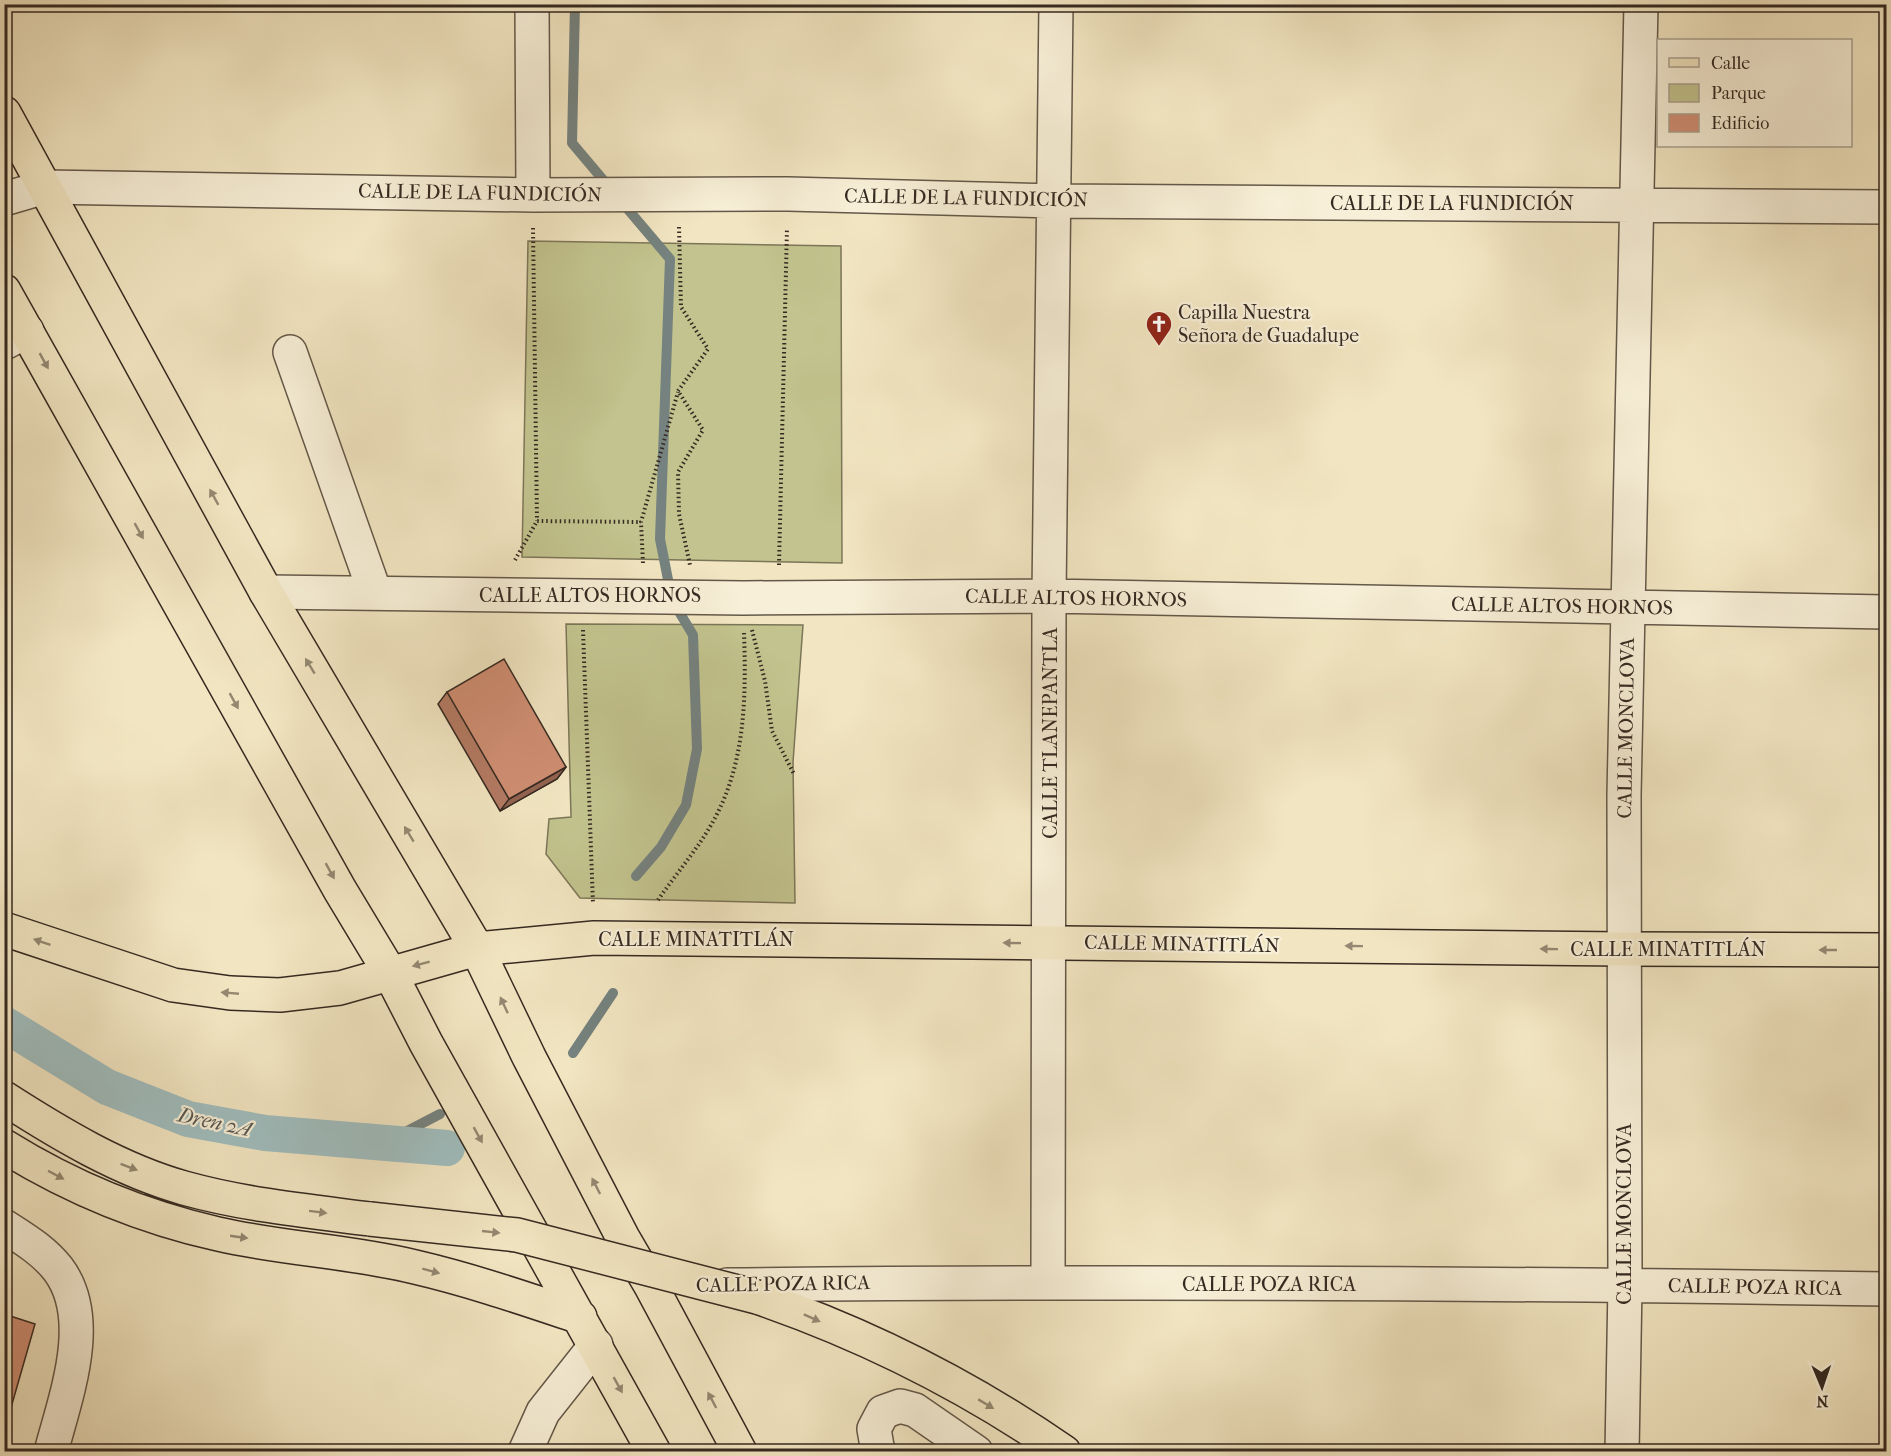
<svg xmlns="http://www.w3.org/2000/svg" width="1891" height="1456" viewBox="0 0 1891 1456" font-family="'IM FELL French Canon',serif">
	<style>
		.green { fill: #c2c38e; stroke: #7c7658; stroke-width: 1.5 }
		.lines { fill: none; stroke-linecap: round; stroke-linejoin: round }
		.stream { stroke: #75827f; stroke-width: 10 }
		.canal { stroke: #a0bdbe; stroke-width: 36 }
		.minor-casing { stroke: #645849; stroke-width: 36 }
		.major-casing { stroke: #352921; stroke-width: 36 }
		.path { stroke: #352921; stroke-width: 4; stroke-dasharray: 1.5 3; stroke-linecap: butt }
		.minor { stroke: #f7efd7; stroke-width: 33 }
		.major { stroke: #f2e6c2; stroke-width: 33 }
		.major-bridge-casing { stroke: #352921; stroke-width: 36; stroke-linecap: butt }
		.major-bridge { stroke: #f2e6c2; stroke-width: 33 }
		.wall { fill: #b37a63; stroke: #352921; stroke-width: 1.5 }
		.shaded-wall { fill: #926350; stroke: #352921; stroke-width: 1.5 }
		.building { fill: #d08e73; stroke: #352921; stroke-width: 1.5 }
		.oneway { fill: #948872 }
		.labels { text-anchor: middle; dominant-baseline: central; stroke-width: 4.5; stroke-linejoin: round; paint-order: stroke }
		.street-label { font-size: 20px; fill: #352921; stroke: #f7efd7 }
		.poi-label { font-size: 20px; fill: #352921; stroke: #f7efd7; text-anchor: start }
		.water-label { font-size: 21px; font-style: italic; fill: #555550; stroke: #f7efd7 }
	</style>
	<rect width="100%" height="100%" fill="#f2e6c2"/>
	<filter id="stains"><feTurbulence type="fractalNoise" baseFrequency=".00333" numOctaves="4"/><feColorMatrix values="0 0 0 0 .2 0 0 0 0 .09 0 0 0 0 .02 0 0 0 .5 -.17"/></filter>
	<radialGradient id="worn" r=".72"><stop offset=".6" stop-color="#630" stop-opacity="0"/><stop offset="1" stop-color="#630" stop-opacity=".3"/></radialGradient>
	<path class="green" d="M528,241L841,246L842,563L522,557Z
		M566,624L803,625L793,762L795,903L580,898L546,854L549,819L571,817Z"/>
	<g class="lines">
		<path class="stream" d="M575,4L572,143L610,188
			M620,200L670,259L660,539L672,600L693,635L697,749L686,805L661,847L636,876
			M573,1053L613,993
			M388,1141L440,1114"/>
		<path class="canal" d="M4,1024L107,1087L188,1119L265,1133L447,1148"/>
		<g class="minor-casing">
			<path id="minor" d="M532,4L533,195
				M4,199L45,187L533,195L788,194L1055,201L1886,207
				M4,343L27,331
				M290,352L375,593
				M266,592L743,598L1049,596L1886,612
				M4,1226C24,1239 43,1250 58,1269C96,1319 65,1398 51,1452
				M1048,1282L1049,596L1056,4
				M727,1285C1114,1281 1500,1283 1886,1289
				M525,1452L543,1412L596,1345
				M878,1452L874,1429L883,1412L900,1406L915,1410L976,1452
				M1622,1452L1625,1285L1624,795L1641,4"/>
		</g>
		<g class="major-casing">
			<path id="major" d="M4,113L266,592L477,949L529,1057L623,1238L651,1286L740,1452
				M4,291L340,890L390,973L426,1043L654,1452
				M4,929L173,985L230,993L280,995L340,988L477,949L594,938L1623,949L1886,950
				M4,1098C60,1134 120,1170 184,1188C245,1205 308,1211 370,1219
				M4,1146C70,1187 143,1217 218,1234C283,1249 350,1251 415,1267C471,1280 526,1299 580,1317
				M757,1297C865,1334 970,1387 1064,1452"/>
		</g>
		<path class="path" d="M679,227L681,307L708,349L678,391L703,430L678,472L679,514L690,565
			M533,228L537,521
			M515,560L537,521L641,522
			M643,563L641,522L678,392
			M779,565L787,228
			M583,630L593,904
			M752,630L765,681L772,731L794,774
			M658,900C678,871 703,843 718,812C746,756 746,692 744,631"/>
		<use href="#minor" class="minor"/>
		<use href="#major" class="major"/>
		<g class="major-bridge-casing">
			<path id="major-bridge" d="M370,1219L517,1235L757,1297"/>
		</g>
		<use href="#major-bridge" class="major-bridge"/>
	</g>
	<path class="wall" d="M447,692L566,767L557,779L500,811L438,704Z"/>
	<path class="shaded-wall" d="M566,767L557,779L500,811L509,799Z"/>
	<path class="building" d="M504,659L566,767L509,799L447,692Z
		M4,1314L35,1324L4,1432Z"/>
	<defs><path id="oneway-solid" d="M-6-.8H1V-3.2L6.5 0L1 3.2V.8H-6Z" transform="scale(1.5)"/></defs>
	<g class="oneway">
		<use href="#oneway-solid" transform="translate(44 361) rotate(61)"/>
		<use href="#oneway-solid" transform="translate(214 497) rotate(-119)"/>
		<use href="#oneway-solid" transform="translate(139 531) rotate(61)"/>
		<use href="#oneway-solid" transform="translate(310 666) rotate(-121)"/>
		<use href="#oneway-solid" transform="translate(234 701) rotate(61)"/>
		<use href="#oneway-solid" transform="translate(409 834) rotate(-121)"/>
		<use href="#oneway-solid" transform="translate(330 871) rotate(61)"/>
		<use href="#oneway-solid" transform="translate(42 942) rotate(-161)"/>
		<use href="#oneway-solid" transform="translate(1012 943) rotate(-179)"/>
		<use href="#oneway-solid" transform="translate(1354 946) rotate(-179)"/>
		<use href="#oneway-solid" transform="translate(1549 949) rotate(-179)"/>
		<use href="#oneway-solid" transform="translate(1828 950) rotate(-180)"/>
		<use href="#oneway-solid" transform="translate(421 964) rotate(165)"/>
		<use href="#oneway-solid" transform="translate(230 993) rotate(-175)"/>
		<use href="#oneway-solid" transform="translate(504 1005) rotate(-115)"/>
		<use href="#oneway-solid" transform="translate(478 1135) rotate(61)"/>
		<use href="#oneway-solid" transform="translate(129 1167) rotate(21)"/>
		<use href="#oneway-solid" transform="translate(56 1175) rotate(28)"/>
		<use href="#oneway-solid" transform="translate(596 1186) rotate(-117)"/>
		<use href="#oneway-solid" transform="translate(318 1212) rotate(7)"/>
		<use href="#oneway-solid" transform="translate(491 1232) rotate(6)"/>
		<use href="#oneway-solid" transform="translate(239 1237) rotate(8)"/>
		<use href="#oneway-solid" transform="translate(431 1271) rotate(15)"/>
		<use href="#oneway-solid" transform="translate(812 1318) rotate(24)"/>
		<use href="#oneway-solid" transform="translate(618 1385) rotate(61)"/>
		<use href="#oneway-solid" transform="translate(712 1400) rotate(-118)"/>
		<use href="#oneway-solid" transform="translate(986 1404) rotate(31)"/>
	</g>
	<defs>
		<g id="church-pin" transform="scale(1.35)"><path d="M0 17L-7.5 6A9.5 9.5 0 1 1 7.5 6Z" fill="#8f2418" stroke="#f7efd7"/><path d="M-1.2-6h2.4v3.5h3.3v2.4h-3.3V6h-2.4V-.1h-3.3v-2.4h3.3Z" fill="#fff"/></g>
	</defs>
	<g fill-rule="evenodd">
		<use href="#church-pin" x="1159" y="324"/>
	</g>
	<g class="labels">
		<g class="street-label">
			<text transform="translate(480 193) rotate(1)">CALLE DE LA FUNDICIÓN</text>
			<text transform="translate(966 198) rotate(1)">CALLE DE LA FUNDICIÓN</text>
			<text x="1452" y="203">CALLE DE LA FUNDICIÓN</text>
			<text x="590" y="595">CALLE ALTOS HORNOS</text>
			<text transform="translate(1076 598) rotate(1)">CALLE ALTOS HORNOS</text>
			<text transform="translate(1562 606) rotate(1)">CALLE ALTOS HORNOS</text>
			<text transform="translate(1626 728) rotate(-89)">CALLE MONCLOVA</text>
			<text transform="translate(1050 733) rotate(-90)">CALLE TLANEPANTLA</text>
			<text x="696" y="939">CALLE MINATITLÁN</text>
			<text transform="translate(1182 944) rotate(1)">CALLE MINATITLÁN</text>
			<text x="1668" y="949">CALLE MINATITLÁN</text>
			<text transform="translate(1624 1214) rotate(-90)">CALLE MONCLOVA</text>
			<text transform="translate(783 1284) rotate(-1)">CALLE POZA RICA</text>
			<text x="1269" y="1284">CALLE POZA RICA</text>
			<text transform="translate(1755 1287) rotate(1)">CALLE POZA RICA</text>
		</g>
		<g class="poi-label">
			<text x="1178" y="312">Capilla Nuestra<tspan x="1178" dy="23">Señora de Guadalupe</tspan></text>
		</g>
		<g class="water-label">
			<text transform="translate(215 1122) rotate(12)">Dren 2A</text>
		</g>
	</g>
	<rect width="1891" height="1456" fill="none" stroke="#f2e6c2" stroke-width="24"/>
	<rect x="6" y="6" width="1879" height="1444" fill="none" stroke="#352921" stroke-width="3"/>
	<rect x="12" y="12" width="1867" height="1432" fill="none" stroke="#352921" stroke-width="1.5"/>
	<rect x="1657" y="39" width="195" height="108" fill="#f7efd7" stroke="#a9a08e" stroke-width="1.5"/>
	<rect x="1669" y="58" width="30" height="9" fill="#f2e6c2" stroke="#a9a08e" stroke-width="1.5"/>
	<text x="1711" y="69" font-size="18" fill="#352921">Calle</text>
	<rect x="1669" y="84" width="30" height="18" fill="#c2c38e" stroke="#a9a08e" stroke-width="1.5"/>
	<text x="1711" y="99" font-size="18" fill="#352921">Parque</text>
	<rect x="1669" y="114" width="30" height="18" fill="#d08e73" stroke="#a9a08e" stroke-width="1.5"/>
	<text x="1711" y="129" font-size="18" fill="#352921">Edificio</text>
	<g transform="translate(1822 1387) rotate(178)" stroke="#f7efd7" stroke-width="4.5" paint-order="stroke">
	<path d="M0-4.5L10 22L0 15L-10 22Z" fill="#352921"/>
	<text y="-9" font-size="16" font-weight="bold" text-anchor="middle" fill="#352921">N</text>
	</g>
	<rect width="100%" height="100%" filter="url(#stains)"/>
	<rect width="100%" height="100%" fill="url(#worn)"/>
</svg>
